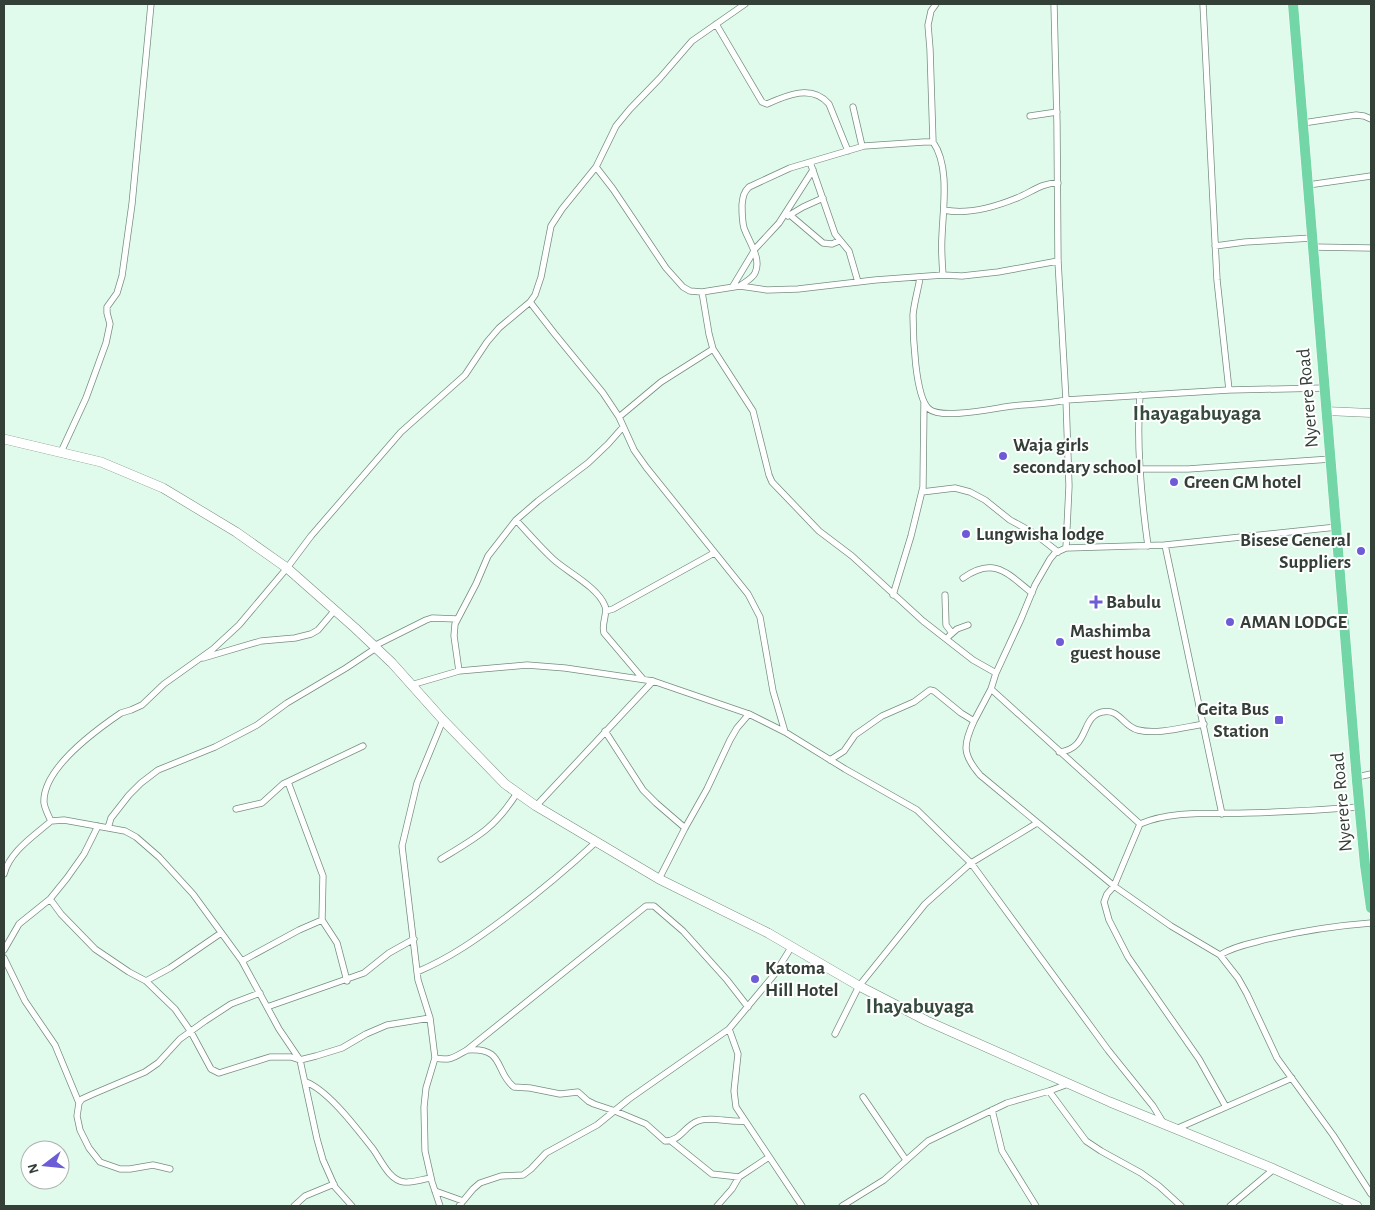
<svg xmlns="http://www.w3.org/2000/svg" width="1375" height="1210" viewBox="0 0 1375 1210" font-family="'Alegreya Sans',sans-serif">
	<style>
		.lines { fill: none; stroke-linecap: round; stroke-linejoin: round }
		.minor-casing { stroke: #768e80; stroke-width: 7 }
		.tertiary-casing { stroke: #768e80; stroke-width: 9 }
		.secondary-casing { stroke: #768e80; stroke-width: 10 }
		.trunk-casing { stroke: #fff; stroke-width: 11 }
		.minor { stroke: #fff; stroke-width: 5.5 }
		.tertiary { stroke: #fff; stroke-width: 8 }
		.secondary { stroke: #fff; stroke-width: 9 }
		.trunk { stroke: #72d6a6; stroke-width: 10 }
		.poi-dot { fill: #6c5dd7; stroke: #fff; stroke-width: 2 }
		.labels { text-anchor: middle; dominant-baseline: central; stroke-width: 4; stroke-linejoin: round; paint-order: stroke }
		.street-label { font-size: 19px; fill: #343f38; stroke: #fff }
		.poi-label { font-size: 19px; font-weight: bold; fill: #343f38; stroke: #fff; text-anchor: start }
		.quarter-label { font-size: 21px; font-weight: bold; fill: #354b3e; stroke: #fff }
	</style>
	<rect width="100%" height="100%" fill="#e0fbeb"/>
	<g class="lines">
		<g class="minor-casing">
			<path id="minor" d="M1203,4L1217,280L1229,390
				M716,24L762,102L767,104C787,95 812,84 829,104L848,151
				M853,107L862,146
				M1030,116L1057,112
				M1303,123L1356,115L1364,116L1371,119
				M933,142L930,49L928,25L931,11L936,4
				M810,162L835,234L849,251L858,282
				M596,167L613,189L666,268L683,287L690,291L702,292L740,286L767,290L798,289L875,280L943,275L962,276L998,272L1058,261
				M1308,185L1371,176
				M944,210C968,215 995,207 1017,198C1032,192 1041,183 1058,183
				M790,215L823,243L832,244L839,241
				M788,216L803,207L823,198
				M1215,246L1245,242L1312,238
				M1312,247L1371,248
				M754,250L779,223L813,170
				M920,278C918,290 914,303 913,315C913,334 915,397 929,409C942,420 995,408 1012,406C1030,404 1048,404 1066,400L1058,261L1057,124L1054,4
				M733,286L754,251
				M740,286C745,282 752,279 755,273C762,259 749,242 744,228C742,221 742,212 742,205C743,197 743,193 749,187L790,168L864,146L924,142H933C950,166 943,208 942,236C941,249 942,262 943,275
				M702,292L709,334L713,349L753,411L769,475L772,482L819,531L852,556L923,621L973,660L996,673
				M530,302L554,333L603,393L619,417L634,450L646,467L748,594L760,617L773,691L785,732
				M1140,395C1136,445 1141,496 1148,546
				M619,417L661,382L713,349
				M61,452L86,398L106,343L110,324L107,313V307L117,293L122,276L132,204L151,4
				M1141,469H1188L1331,459
				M922,492L955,488L970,492L985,500L1010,520L1034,533L1058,552
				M516,520C528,533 540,547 553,559C567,572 598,587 605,606C608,614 601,623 604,633L643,679
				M1165,545L1222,814
				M1066,548L1069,486L1066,400L1229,390L1325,388
				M963,578C994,556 1007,573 1032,593
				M893,595L911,536L923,487L924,403
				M945,595L946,625L952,633
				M606,611L613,609L714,553
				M949,636L957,629L968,625
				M374,646L426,620L432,618L457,619
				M203,658L261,641L295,638L311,634L318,630L335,610
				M459,671L454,636L455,624L476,584L488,556L516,520L538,501L588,463L608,444L623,427
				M411,685L459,671L527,665L565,668L653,681L749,714L785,732L845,769L917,810L971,863L1108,1050L1153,1106L1164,1124
				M991,689L1140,824
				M974,721L991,689L996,673L1021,619L1035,585L1050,559L1055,553L1066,548L1165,545L1337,527
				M605,731L643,790L656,803L685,828
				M1059,752C1090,749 1080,717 1102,712C1120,708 1123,727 1138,730C1157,735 1185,727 1204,724
				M830,760L844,751L855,735L882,716L914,702L930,690L934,691L961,713L974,721C963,745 962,754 980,775L1114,886L1171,926L1220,955L1238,978L1247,994L1277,1058L1333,1135L1371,1194
				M1357,777L1371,774
				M288,782L323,876L322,920L337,943L347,981
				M536,806L653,681
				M236,809L262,803L283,784L363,746
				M51,821C48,815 45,809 44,803C42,769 96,730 121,713L131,710L142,705L164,684L213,649L239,625L287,568L311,536L401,432L465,375L487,342L499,328L530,302L535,295L541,277L551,226L562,209L596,167L616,126L630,109L660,78L692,41L745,4
				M108,828L111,818L129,795L141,783L158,770L215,747L257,725L287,703L346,668L376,648
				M441,859C477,837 494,829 517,793
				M4,874C10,851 34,836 51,821L64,820L125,831L136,837L159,857L193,894L242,961L279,1029L300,1060L317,1139L323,1160L335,1187L352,1206
				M659,879L685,828L707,789L730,740L737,728L749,714
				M50,899L61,914L95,949L129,972L146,981L175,1009L191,1032L211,1069L219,1073L270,1057H291L300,1060L316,1056L342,1048L366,1034L387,1025L430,1018
				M4,950L19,924L50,899L67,878L84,854L98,826
				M1220,955C1231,948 1243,945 1256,942C1294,932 1332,926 1371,923
				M4,958L25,1001L55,1045L79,1103
				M242,961L299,930L322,920
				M417,972C450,958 477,939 505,918C537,894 567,869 596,842
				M146,981L170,968L221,933
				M267,1007L364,973L389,953L414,939
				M729,1029L738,1054L734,1091L736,1107L802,1206
				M835,1034L859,986L925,904L971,863L1037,823
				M467,1050C506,1047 494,1072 514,1087L530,1088L560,1094L578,1092L588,1101L594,1104L615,1111L646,1124L665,1141C681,1141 684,1126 698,1121C712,1116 730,1123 745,1121
				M435,1058C450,1061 453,1058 467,1050L646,906H654L683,931L727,980L748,1007
				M306,1082C329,1091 357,1129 373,1149C381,1160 389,1180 404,1182C412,1183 423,1179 431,1178
				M1049,1091L1086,1141L1101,1151L1141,1173L1159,1186L1181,1206
				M863,1097L906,1160
				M1226,1107L1199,1059L1128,957L1109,920L1104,902L1107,894L1114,886L1140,824C1172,810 1212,814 1247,813C1285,812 1322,810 1359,807
				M992,1110L1002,1151L1036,1206
				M1176,1129L1292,1078
				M671,1141L712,1174L739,1177
				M170,1169L153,1165L130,1169H120L100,1162L89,1148L80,1130L77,1116L79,1103L82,1099L93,1094L145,1072L158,1063L180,1039L205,1021L231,1004L260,993
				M435,1191L463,1201
				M294,1206L305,1196L334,1184
				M440,1206L432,1182L425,1151L424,1107L426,1088L435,1058L430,1018L418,980L402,846L417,783L443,720
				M459,1206L473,1189L480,1183L501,1176L523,1175L531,1169L546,1153L597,1125L629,1099L729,1029L774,975L792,946
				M717,1206L732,1189L739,1177L769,1157
				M842,1206L884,1180L928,1141L1007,1103L1049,1091L1068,1084
				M1230,1206L1274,1169"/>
		</g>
		<g class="tertiary-casing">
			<path id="tertiary" d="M1326,411L1371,413"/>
		</g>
		<g class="secondary-casing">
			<path id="secondary" d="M4,439L101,462L163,488L236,532L287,568L355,628L392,663L443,720L505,784L536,806L659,879L768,933L859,986L927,1021L1110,1102L1274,1169L1357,1206"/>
		</g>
		<g class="trunk-casing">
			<path id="trunk" d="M1293,4L1357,781L1365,865L1371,908"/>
		</g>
		<use href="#minor" class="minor"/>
		<use href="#tertiary" class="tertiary"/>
		<use href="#secondary" class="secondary"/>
		<use href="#trunk" class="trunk"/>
	</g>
	<g class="poi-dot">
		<circle cx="1003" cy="456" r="5"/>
		<circle cx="1174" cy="482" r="5"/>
		<circle cx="966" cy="534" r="5"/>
		<circle cx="1361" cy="551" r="5"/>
		<path d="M1093.5 594.5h5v5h5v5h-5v5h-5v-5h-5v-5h5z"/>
		<circle cx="1230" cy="622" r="5"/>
		<circle cx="1060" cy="642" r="5"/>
		<rect x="1274" y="715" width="10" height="10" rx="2.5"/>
		<circle cx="755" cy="979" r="5"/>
	</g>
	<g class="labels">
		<g class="street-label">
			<text transform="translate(1308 398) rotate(-95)">Nyerere Road</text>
			<text transform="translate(1342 802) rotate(-95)">Nyerere Road</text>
		</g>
		<g class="poi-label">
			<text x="1013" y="445">Waja girls<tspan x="1013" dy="22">secondary school</tspan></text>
			<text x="1184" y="482">Green GM hotel</text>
			<text x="976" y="534">Lungwisha lodge</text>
			<text x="1351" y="540" text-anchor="end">Bisese General<tspan x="1351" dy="22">Suppliers</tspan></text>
			<text x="1106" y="602">Babulu</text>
			<text x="1240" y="622">AMAN LODGE</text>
			<text x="1070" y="631">Mashimba<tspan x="1070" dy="22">guest house</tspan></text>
			<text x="1269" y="709" text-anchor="end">Geita Bus<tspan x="1269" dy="22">Station</tspan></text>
			<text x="765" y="968">Katoma<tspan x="765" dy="22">Hill Hotel</tspan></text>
		</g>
		<g class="quarter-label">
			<text x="1197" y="413">Ihayagabuyaga</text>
			<text x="920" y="1006">Ihayabuyaga</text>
		</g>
	</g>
	<rect width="1375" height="1210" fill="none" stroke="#343f38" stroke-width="10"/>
	<g transform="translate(45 1165) rotate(254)"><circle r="24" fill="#ffffff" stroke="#aeb2af"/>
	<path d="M0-4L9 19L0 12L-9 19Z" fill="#6c5dd7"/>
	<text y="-8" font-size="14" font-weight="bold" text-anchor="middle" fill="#343f38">N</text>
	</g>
</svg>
